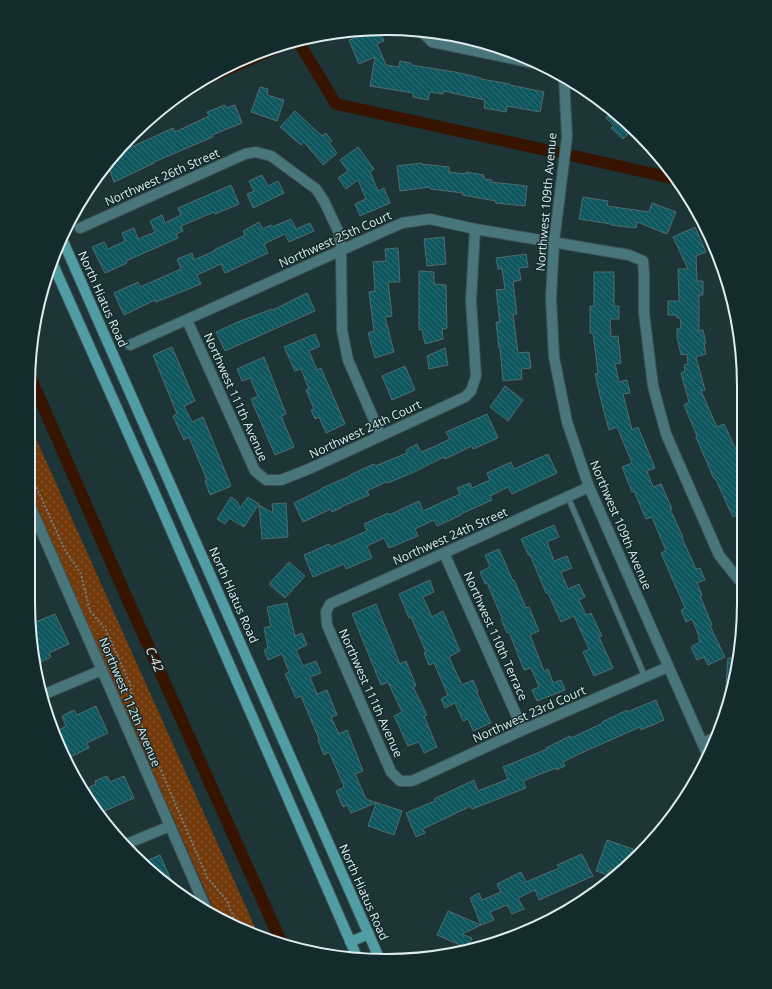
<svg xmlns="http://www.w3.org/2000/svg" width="772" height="989" viewBox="0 0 772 989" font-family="'Open Sans',sans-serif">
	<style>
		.park { fill: url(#park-dots) }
		.water { fill: url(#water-ripples) }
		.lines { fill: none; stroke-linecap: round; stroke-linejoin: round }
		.canal { stroke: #371400; stroke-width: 12 }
		.building { fill: url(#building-back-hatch); stroke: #516b6d }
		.service-casing { stroke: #3c5254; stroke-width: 7 }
		.minor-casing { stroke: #3c5254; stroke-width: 12 }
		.tertiary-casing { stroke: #3c5254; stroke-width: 12 }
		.secondary-casing { stroke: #3c5254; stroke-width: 12 }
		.path { stroke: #6d8183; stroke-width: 2; stroke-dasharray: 2 2; stroke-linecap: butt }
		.service { stroke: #49767b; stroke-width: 5 }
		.minor { stroke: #49767b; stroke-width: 10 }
		.tertiary { stroke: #49767b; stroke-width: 10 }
		.secondary { stroke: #519da4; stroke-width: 10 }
		.labels { text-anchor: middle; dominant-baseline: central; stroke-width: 3; stroke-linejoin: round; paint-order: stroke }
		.street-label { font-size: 12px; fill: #dfedee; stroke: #132b2d }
		.water-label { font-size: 13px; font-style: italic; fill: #f2ded1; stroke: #132b2d }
		.rim { fill: none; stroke: #dfedee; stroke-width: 2 }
	</style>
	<defs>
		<pattern id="park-dots" width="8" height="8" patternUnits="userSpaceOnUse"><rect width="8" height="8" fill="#733a0c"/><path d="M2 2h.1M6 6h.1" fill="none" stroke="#865730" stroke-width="1.8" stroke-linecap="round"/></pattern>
		<pattern id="water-ripples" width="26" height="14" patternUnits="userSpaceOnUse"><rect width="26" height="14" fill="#371400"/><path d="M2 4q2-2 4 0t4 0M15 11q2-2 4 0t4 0" fill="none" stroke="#543626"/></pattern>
		<pattern id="building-back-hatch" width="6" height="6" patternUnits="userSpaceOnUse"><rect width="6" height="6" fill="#0e575e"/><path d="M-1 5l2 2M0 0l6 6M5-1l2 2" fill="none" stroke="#316f75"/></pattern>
	</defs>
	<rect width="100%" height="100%" fill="#1d3537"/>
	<path class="park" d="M29,423L258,934L217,917L28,489Z"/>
	<path class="water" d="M736,324L743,362V406L737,393Z"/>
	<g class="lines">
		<path class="canal" d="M298,41L336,104L555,152
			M200,81L285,44
			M574,156L676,179
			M29,374L118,578L282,944"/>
	</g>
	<path class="building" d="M374,30H379L384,41L377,44L386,65L399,67L400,61L411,63V65L455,72L481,78V79L510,84V85L544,92L540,112L507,106L506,112L484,108L485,100L443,91V94L430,92L428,100L413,97V93L370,86L375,57L359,64L349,40Z
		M260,87L268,89L267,95L284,100L277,121L251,112Z
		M225,105L226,108L235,105L242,123L212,135L213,137L154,162V163L114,182L110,171L97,177L102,168L114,155L173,128L175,132L209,116L207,112Z
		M613,110L633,129L623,139L611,128L614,125L606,118Z
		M295,111L322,136L326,133L332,141L329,143L337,153L323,165L304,142L301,145L280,127Z
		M358,147L374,169L370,172L378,191L384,188L390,203L360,216L355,204L366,199L358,180L346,189L338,178L348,171L340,160Z
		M421,163V164L449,167V172L466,174V172L484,175V179L492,180L491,182L527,186L525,206L495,203L496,201L462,195L463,193L430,189V187L400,191L397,166Z
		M262,175L268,186L278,181L284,193L253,208L247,194L254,191L249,181Z
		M231,185L239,204L215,214L214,212L181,226L183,231L176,234L178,238L126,261L127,263L105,273L92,247L104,242L108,249L125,241L122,233L134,228L138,239L155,232L150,221L162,215L165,223L181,215L178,208Z
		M583,197L608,201L607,206L649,212L652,203L676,212L667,234L637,222L636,228L611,225V224L579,219Z
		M291,219L296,229L310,223L314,231L289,242L285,234L264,244L268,253L225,273L221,264L197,275L201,284L156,302L155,300L124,315L114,293L138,282L140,287L181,269L177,259L192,253L194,260L214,251V250L245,235L243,231L259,222L263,229L271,225L272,227Z
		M695,227L706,252L696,256L697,281H703V295H699V331L703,330L706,343L704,344L706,354L696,357L705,390L701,391L717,427L724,424L744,467V512L733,517L715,478L714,479L696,437L697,436L684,405L689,402L681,373L685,371L684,365L688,364L687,354L681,355L677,337V329L681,328L680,318H677V315H668V301H679L678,269H688L673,237Z
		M444,237L446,264L427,266L424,239Z
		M398,248L400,282H388L392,316L385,317L394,352L375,358L368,333L374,331L369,292L375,291L373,262L386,261L385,249Z
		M526,254L528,267L519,268L521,280L513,282L517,314H513L518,353L529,352L531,368L521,369L522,379L503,381L500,348H499L496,322H500L496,290L505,289L502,269H498L496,258Z
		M419,271L434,272V284L446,285L447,328L442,329L443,339L425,344L422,329L419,330Z
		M594,272H614V306H619V319H610L611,337L618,336L621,363L615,364L619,382L627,380L630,393L623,394L632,430L638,427L655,468L647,471L653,487L661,484L672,509H670L683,537L682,538L696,569L700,568L705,580L697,583L702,595L700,596L712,625L710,626L725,657L708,665L704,657L697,660L691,647L700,642L698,637L699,636L692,619L686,622L681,610L685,608L661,553L666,551L652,517L646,519L634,491L632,492L622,467L632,463L617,427L609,430L601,400L595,374L598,373L593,333H590V306H594Z
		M307,293L315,311L225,351L216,332L240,321L272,309L273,310Z
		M315,334L320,346L309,351L317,370L321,368L345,424L326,433L319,417L315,419L311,410L314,409L306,390L309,389L301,369L295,371L284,347Z
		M172,347L195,401L184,406L192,422L203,417L231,486L210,495L205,481L207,480L189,437L184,440L173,416L177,414L153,355Z
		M445,348L448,365L429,369L427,356Z
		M264,357L286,414L281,416L294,447L275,455L251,399L258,396L250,378L242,381L237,369Z
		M405,366L415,390L392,400L382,376Z
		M505,386L523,400L508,421L490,407Z
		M487,414L498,438L473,449L472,446L445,459L444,457L412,473L387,483L386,482L367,491L369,495L341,507V508L332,512L331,509L303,522L294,503L322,489V488L350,476V475L374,464L375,466L407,453L406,450L417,444L421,452L433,447L450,439L446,432Z
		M548,454L557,473L512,494L508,487L490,496L492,500L461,514V515L437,526L434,520L415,529L418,536L389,548L384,538L367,546L372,558L346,569L344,564L313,577L304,555L329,544L330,547L367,531L364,524L388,513L389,515L419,501L423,511L460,494L457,488L470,483L472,488L490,480L487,473L511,462L514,469Z
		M231,497L237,501L240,508L248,497L259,504L244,527L229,518L225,524L217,519Z
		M286,503L288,537L262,539L259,505L273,513L272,504Z
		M554,525L559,537L547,542L554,561L567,556L572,568L561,572L568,589L579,584L585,597L579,600L586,615L591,613L602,636L599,637L613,668L594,676L583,652L589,649L574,616L561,622L548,593H546L530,555L529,556L521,539Z
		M499,549L513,581L514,580L526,608L529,607L539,631L530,635L544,671L548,669L553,683L561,680L565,690L537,701L532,690L539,687L531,668L524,670L509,632L507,633L501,619L502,618L487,583L485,584L480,572L490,567L485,555Z
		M289,562L305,576L285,598L269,584Z
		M430,580L434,592L423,597L432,617L443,611L460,651L449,657L454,668L462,685L473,680L478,692L477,693L491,723L473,731L468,719L463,721L455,703L445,708L441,699L448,695L434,663L429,665L424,653L426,652L411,617L409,618L399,594Z
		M287,603L295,636L302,633L307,645L296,650L303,666L316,661L321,673L310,677L317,694L327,690L337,715L331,717L339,734L347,730L363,771L355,774L366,799L402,811L394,835L368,826L376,803L351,813L347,805L343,807L336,791L344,787L343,784L329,752L324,755L318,740L319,739L301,696L296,698L285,674L289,672L282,654L268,660L264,650L268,648L264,628L271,626L267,607Z
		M376,604L400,664L406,661L416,686L413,687L427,715L424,716L437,747L424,753L419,742L408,746L394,716L402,712L388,682L381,685L352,614Z
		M55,614L69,644L49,653L51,657L39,663L35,654L31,624Z
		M728,658L739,659L737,673L729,701L725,700Z
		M656,700L664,720L641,730L640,727L579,754L563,762L565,766L556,770V768L523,781L526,788L472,809L471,806L423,829L425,833L416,837L406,813L435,801L434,799L474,780L478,791L508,779L503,767L547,749L546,748L570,736L571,738L603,723L602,722L627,710V712Z
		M96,706L108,733L87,743L89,748L66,759L55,732L66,726L62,716L74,710L77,715Z
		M107,776L110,782L124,776L134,798L100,813L89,787L96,784L95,781Z
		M607,840L633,849L632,852L640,856L618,872L610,869L608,875L596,871Z
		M582,854L593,876L539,900L535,890L518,898L524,909L512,914L507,905L490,912L494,920L481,925L470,898L479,893L482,900L501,892L497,884L521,872L526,882L559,868L557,865Z
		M160,855L175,889L146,867L144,862Z
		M448,911L481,925L462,934L472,938L467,948L437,935Z"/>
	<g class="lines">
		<g class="service-casing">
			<path id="service" d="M568,497L645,677"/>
		</g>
		<g class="minor-casing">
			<path id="minor" d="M421,31L432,42L543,65
				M564,77L567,137L554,242L551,298L554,357L567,422L589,487L708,756
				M80,228L245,154L256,152L271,156L316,189L324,201L339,233L341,250L342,330L348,360L381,436
				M187,320L255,471L266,480H281L309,469L465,397L471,391L476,376L471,301L475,229
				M130,345L402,223L430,219L475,229L629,255L643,261L644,274V313L653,386L666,434L719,555L738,579L744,583
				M589,487L444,553L330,604L326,612L327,625L391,772L400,781H412L523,730L668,667
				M28,501L208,913
				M444,553L523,730
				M40,696L102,670
				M124,845L170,826"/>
		</g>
		<g class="tertiary-casing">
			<path id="tertiary" d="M703,743L718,736"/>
		</g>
		<g class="secondary-casing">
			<path id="secondary" d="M63,241L380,960
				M52,262L160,505L357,957
				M350,942L369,934"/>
		</g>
		<path class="path" d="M28,469L64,548L81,574L90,611L106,630L130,684L134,708L207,877L227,901L237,926"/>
		<use href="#service" class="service"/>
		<use href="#minor" class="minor"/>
		<use href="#tertiary" class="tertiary"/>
		<use href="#secondary" class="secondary"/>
	</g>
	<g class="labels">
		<g class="street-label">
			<text transform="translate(162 177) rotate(-24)">Northwest 26th Street</text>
			<text transform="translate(546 202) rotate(-85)">Northwest 109th Avenue</text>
			<text transform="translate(335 239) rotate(-24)">Northwest 25th Court</text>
			<text transform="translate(103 299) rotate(66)">North Hiatus Road</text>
			<text transform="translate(236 397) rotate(66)">Northwest 111th Avenue</text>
			<text transform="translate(365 429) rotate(-25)">Northwest 24th Court</text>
			<text transform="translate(621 525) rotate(67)">Northwest 109th Avenue</text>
			<text transform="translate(450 536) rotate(-24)">Northwest 24th Street</text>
			<text transform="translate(234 595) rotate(66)">North Hiatus Road</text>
			<text transform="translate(496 636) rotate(66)">Northwest 110th Terrace</text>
			<text transform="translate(371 693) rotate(66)">Northwest 111th Avenue</text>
			<text transform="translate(130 702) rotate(67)">Northwest 112th Avenue</text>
			<text transform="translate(529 714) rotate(-24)">Northwest 23rd Court</text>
			<text transform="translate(364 892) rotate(66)">North Hiatus Road</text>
		</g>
		<g class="water-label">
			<text transform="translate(155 659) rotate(66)">C-42</text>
		</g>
	</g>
	<path d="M0 0H772V989H0ZM386 35H386A351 351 0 0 1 737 386V603A351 351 0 0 1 386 954H386A351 351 0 0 1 35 603V386A351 351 0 0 1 386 35Z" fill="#132b2d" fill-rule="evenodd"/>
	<path class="rim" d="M386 35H386A351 351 0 0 1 737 386V603A351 351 0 0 1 386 954H386A351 351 0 0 1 35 603V386A351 351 0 0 1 386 35Z"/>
</svg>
